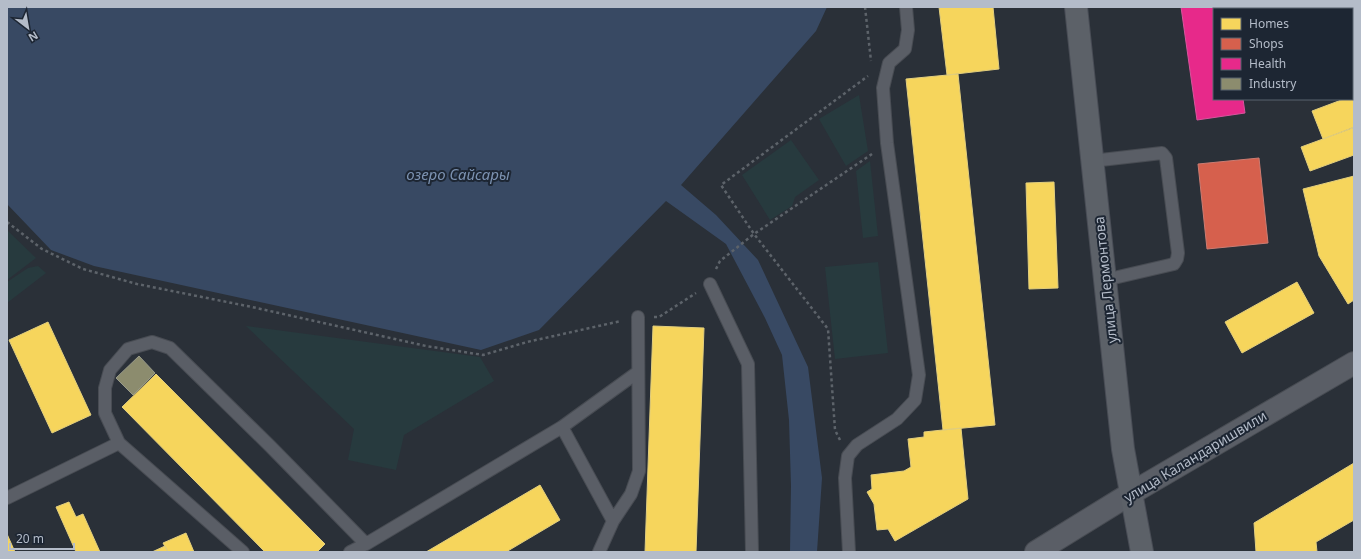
<svg xmlns="http://www.w3.org/2000/svg" width="1361" height="559" viewBox="0 0 1361 559" font-family="'Noto Sans',sans-serif">
	<style>
		.green { fill: #273a3e }
		.water { fill: #384963 }
		.homes { fill: #f6d55c; stroke: #e2ce7d }
		.shops { fill: #d6604d; stroke: #cc7c72 }
		.health { fill: #e7298a; stroke: #d8559d }
		.industry { fill: #8c8c6e; stroke: #989a89 }
		.lines { fill: none; stroke-linecap: round; stroke-linejoin: round }
		.service-casing { stroke: #484c53; stroke-width: 14 }
		.tertiary-casing { stroke: #484c53; stroke-width: 24 }
		.primary-casing { stroke: #484c55; stroke-width: 24 }
		.path { stroke: #5d636a; stroke-width: 2.5; stroke-dasharray: 3 3; stroke-linecap: butt }
		.service { stroke: #5a5e66; stroke-width: 12 }
		.tertiary { stroke: #5a5e66; stroke-width: 22 }
		.primary { stroke: #5c6168; stroke-width: 22 }
		.labels { text-anchor: middle; dominant-baseline: central; stroke-width: 4; stroke-linejoin: round; paint-order: stroke }
		.street-label { font-size: 14px; fill: #b4bcc9; stroke: #1d2633 }
		.water-label { font-size: 15px; font-style: italic; fill: #7c92b1; stroke: #1d2633 }
	</style>
	<rect width="100%" height="100%" fill="#2a3038"/>
	<path class="green" d="M859,95L868,151L846,166L819,119Z
		M791,140L819,180L795,197L792,206L770,220L742,175Z
		M870,161L878,236L863,238L856,171Z
		M7,230L36,258L7,280Z
		M878,262L888,353L835,359L825,267Z
		M38,266L46,273L7,303V282L28,268Z
		M246,326L480,357L494,381L404,435L396,470L348,460L354,429Z"/>
	<path class="water" d="M7,7H827L816,31L681,185L716,215L758,260L808,367L822,478L817,552H790L791,486L789,420L782,355L765,318L726,244L666,201L539,330L481,350L94,266L51,250L7,204Z"/>
	<path class="homes" d="M939,7H993L999,69L947,75Z
		M958,74L995,425L943,430L906,79Z
		M1352,96H1354V127L1323,139L1312,111L1344,99H1352Z
		M1353,128L1354,155L1310,171L1301,147Z
		M1354,176V300L1348,304L1319,256L1303,189Z
		M1054,182L1058,288L1029,289L1026,183Z
		M1297,282L1314,313L1242,353L1225,322Z
		M48,322L91,415L52,433L9,340Z
		M653,326L704,328L696,552H645Z
		M156,374L325,544L317,552H265L122,407Z
		M961,428L968,499L895,541L888,529L877,530L874,504L867,492L872,489L871,475L904,471L911,467L908,439L924,437V432Z
		M1354,463V520L1316,542L1317,552H1256L1254,523Z
		M540,485L560,520L506,552H426Z
		M69,502L76,517L83,514L100,552H76L56,507Z
		M186,533L194,552H168L163,543Z
		M7,534L15,552H7Z
		M165,546L168,552H152Z"/>
	<path class="shops" d="M1259,158L1268,243L1207,249L1198,164Z"/>
	<path class="health" d="M1181,7H1230V9H1214V99H1243L1245,113L1197,120Z"/>
	<path class="industry" d="M139,356L155,373L133,395L116,378Z"/>
	<g class="lines">
		<g class="service-casing">
			<path id="service" d="M1092,161L1162,153L1166,158L1178,253L1177,259L1174,264L1105,280
				M710,284L748,364L752,552
				M562,427L638,372
				M119,443L243,552
				M7,498L119,443L105,413V388L110,370L128,349L152,342L170,348L270,446L366,544L350,552
				M613,521L631,494L639,471L638,317
				M366,544L562,427L613,521L599,552
				M849,552L845,478L848,456L857,445L897,419L915,400L919,375L887,143L883,88L889,63L905,49L908,30L906,7"/>
		</g>
		<g class="tertiary-casing">
			<path id="tertiary" d="M1036,552L1130,494L1354,363"/>
		</g>
		<g class="primary-casing">
			<path id="primary" d="M1076,7L1123,449L1142,552"/>
		</g>
		<path class="path" d="M865,7L871,61
			M7,222L42,249L83,269L137,284L252,307L426,346L483,355L527,342L621,321
			M716,269L720,261L754,234L872,154
			M654,317H659L696,293
			M840,440L835,430L828,329L754,234L721,185L868,76"/>
		<use href="#service" class="service"/>
		<use href="#tertiary" class="tertiary"/>
		<use href="#primary" class="primary"/>
	</g>
	<g class="labels">
		<g class="street-label">
			<text transform="translate(1105 280) rotate(-96)">улица Лермонтова</text>
			<text transform="translate(1195 456) rotate(-31)">улица Каландаришвили</text>
		</g>
		<g class="water-label">
			<text x="458" y="174">озеро Сайсары</text>
		</g>
	</g>
	<rect width="1361" height="559" fill="none" stroke="#b4bcc9" stroke-width="16"/>
	<rect x="1213" y="8" width="140" height="92" fill="#1d2633" stroke="#59626f"/>
	<rect x="1221" y="18" width="20" height="12" fill="#f6d55c" stroke="#59626f"/>
	<text x="1249" y="28" font-size="12" fill="#b4bcc9">Homes</text>
	<rect x="1221" y="38" width="20" height="12" fill="#d6604d" stroke="#59626f"/>
	<text x="1249" y="48" font-size="12" fill="#b4bcc9">Shops</text>
	<rect x="1221" y="58" width="20" height="12" fill="#e7298a" stroke="#59626f"/>
	<text x="1249" y="68" font-size="12" fill="#b4bcc9">Health</text>
	<rect x="1221" y="78" width="20" height="12" fill="#8c8c6e" stroke="#59626f"/>
	<text x="1249" y="88" font-size="12" fill="#b4bcc9">Industry</text>
	<g transform="translate(28 28) rotate(149)" stroke="#1d2633" stroke-width="3" paint-order="stroke">
	<path d="M0-3L7 15L0 10L-7 15Z" fill="#b4bcc9"/>
	<text y="-6" font-size="11" font-weight="bold" text-anchor="middle" fill="#b4bcc9">N</text>
	</g>
	<path d="M10 543v6h64v-6" fill="none" stroke="#b4bcc9" stroke-width="2"/>
	<text x="16" y="543" font-size="12" fill="#b4bcc9" stroke="#1d2633" stroke-width="3" paint-order="stroke">20 m</text>
</svg>
